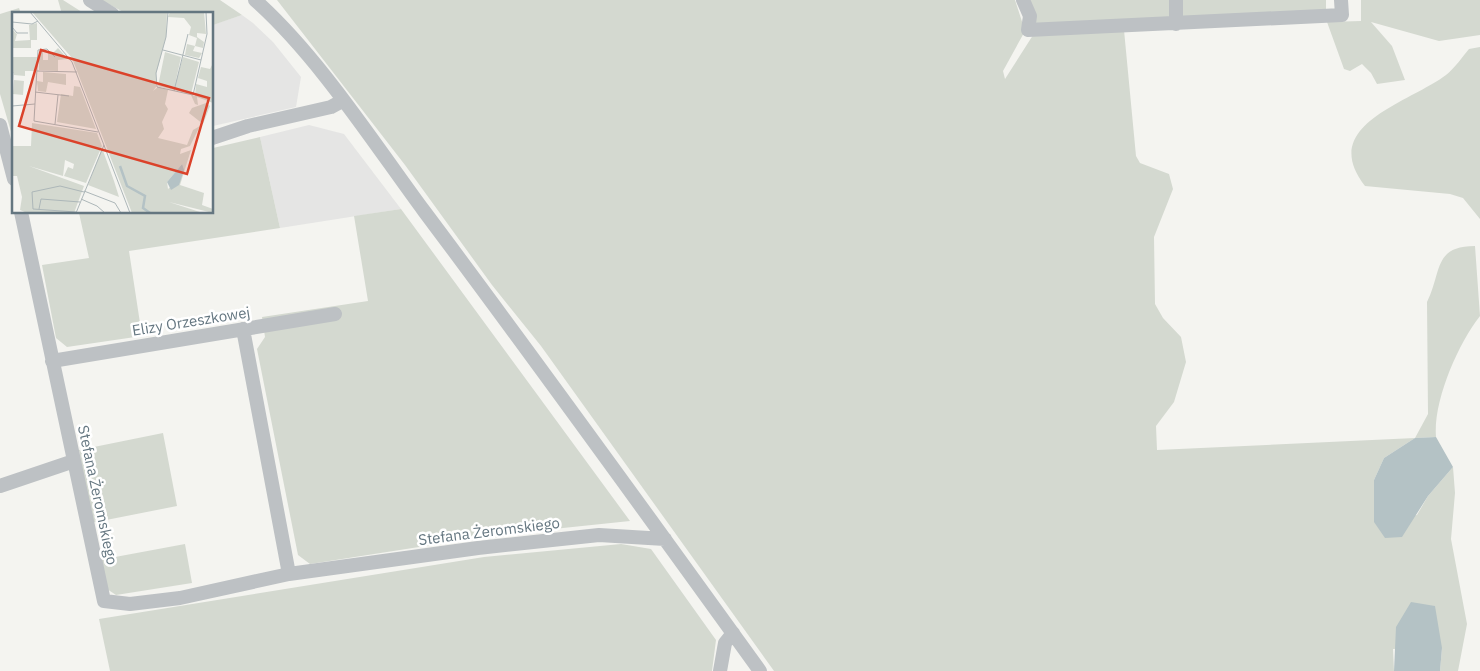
<svg xmlns="http://www.w3.org/2000/svg" width="1480" height="671" viewBox="0 0 1480 671" font-family="'IBM Plex Sans',sans-serif">
	<style>
		.built { fill: #e5e5e4 }
		.green { fill: #d4d9d0 }
		.water { fill: #b4c2c5 }
		.lines { fill: none; stroke-linecap: round; stroke-linejoin: round }
		.minor { stroke: #bdc1c4; stroke-width: 14 }
		.labels { text-anchor: middle; dominant-baseline: central; stroke-width: 5; stroke-linejoin: round; paint-order: stroke }
		.street-label { font-size: 15px; fill: #647680; stroke: #fff }
		.inset-river { fill: none; stroke: #b4c2c5; stroke-width: 2.5 }
		.inset-road { fill: none; stroke: #adb7b9; stroke-width: 1 }
		.view { fill: #db422a; fill-opacity: 0.15; stroke: #db422a; stroke-width: 2.5 }
		.inset-edge { fill: none; stroke: #647680; stroke-width: 2.5 }
	</style>
	<rect width="100%" height="100%" fill="#f4f4f0"/>
	<path class="built" d="M242,15L253,23L273,42L301,77L296,107L213,126L212,25Z
		M309,125L344,134L401,209L280,228L260,137Z"/>
	<path class="green" d="M58,0H63L85,14H62Z
		M101,0H220L242,15L213,25L212,14H127Z
		M277,0H1015L1025,31L1003,71L1005,79L1035,32L1124,30L1136,156L1140,163L1169,174L1173,189L1154,237L1155,304L1163,318L1181,337L1186,362L1174,402L1156,426L1157,450L1415,438L1428,414L1427,302C1442,272 1433,246 1475,246L1480,316C1458,344 1433,401 1436,437L1415,438L1384,458L1374,480V522L1417,515L1428,496L1453,467L1455,493L1451,539L1467,624L1458,671H1440L1442,648L1393,649L1394,671H774L541,346L492,285L405,165Z
		M1030,0H1172V19L1034,25Z
		M1178,0H1326V14L1178,19Z
		M1361,0H1480V35L1439,41L1371,22L1392,46L1405,80L1377,84L1371,73L1362,64L1350,71L1344,69L1327,22L1361,21Z
		M19,8L21,14H14V142L0,94V14Z
		M1480,47V219L1463,198L1450,194L1365,186C1317,125 1409,103 1446,75C1455,68 1462,57 1469,49Z
		M260,137L280,228L129,251L142,336L67,347L56,338L42,265L89,258L79,213L212,212L213,148Z
		M401,209L630,521L496,535L310,564L298,555L257,349L265,337L262,317L368,301L354,216Z
		M163,433L177,506L91,523L79,450Z
		M185,544L192,583L116,595L104,587L99,560Z
		M621,544L651,549L716,640L712,671H110L99,619L484,557Z"/>
	<path class="water" d="M1436,437L1453,467L1428,496L1402,537L1385,538L1374,522V480L1384,458L1415,438Z
		M1411,602L1435,606L1442,648L1440,671H1394L1396,627Z"/>
	<g class="lines">
		<path class="minor" d="M90,0L112,14
			M255,0C318,56 373,142 424,211C538,363 649,517 760,671
			M1023,0L1030,16L1028,30L1342,15L1341,0
			M1176,0V24
			M0,125L14,179
			M212,138L248,126L331,107L342,101
			M21,212L104,601L130,604L180,598L289,574L478,548L599,535L665,539
			M243,329L289,574
			M52,361L335,314
			M0,486L74,461
			M720,671L725,643L733,633"/>
	</g>
	<g class="labels">
		<g class="street-label">
			<text transform="translate(191 321) rotate(-9)">Elizy Orzeszkowej</text>
			<text transform="translate(98 495) rotate(78)">Stefana Żeromskiego</text>
			<text transform="translate(489 531) rotate(-7)">Stefana Żeromskiego</text>
		</g>
	</g>
	<g transform="translate(12 12)">
		<rect width="201" height="201" fill="#f4f4f0"/>
		<path d="M20,0H155L154,25L144,62V75L141,79L146,75L156,78L153,92L156,97L150,110L152,117L146,126L175,133L181,118L188,114L178,134L169,137L168,142L179,138L168,173L192,181L190,193L201,197V201L157,190L191,201H120L60,46ZM170,152L169,166L156,177L155,170ZM158,0H192L194,22L185,21V25L192,30L191,36L183,34L181,39L190,41L187,46L173,43L175,32L183,34L185,26L177,23L179,15L172,6L156,5ZM25,11V28H19V36H0V17L5,22L3,29L18,28L17,13ZM46,36L56,47L46,48V59L27,58V39H31V48H36V39L41,41ZM153,40L169,45L163,73L171,45L187,50L179,82L146,74ZM0,45H25L24,59H13V64L2,63V60L0,62ZM201,51V91L185,85L186,93L183,92L179,83L183,84L184,72L195,75V69L186,66L189,55L198,57ZM31,60L54,62V73L36,70L34,80L26,79L25,69L31,70ZM2,68L12,69L11,83L1,82ZM62,74L68,75L84,117L45,110L49,82L61,84ZM194,91L198,94L191,112L177,101L180,96ZM20,111L85,121L90,134L74,171L52,164L56,155L61,157L62,152L53,148L51,164L17,154L72,174L62,201H15L8,198L10,185L5,164H0V134H19ZM90,136L102,169L107,185L76,173Z" fill="#d4d9d0" fill-rule="evenodd"/>
		<path d="M170,152L172,158L167,173L159,178L155,170Z" fill="#b4c2c5"/>
		<path class="inset-river" d="M108,154L115,174L133,184L131,196L138,201"/>
		<path class="inset-road" d="M18,0L60,50L118,201M156,0L154,25L144,61L145,75L181,83L195,22L194,0M0,10L20,12L26,9M0,15L5,21H16M151,38L189,48M43,45L35,37L26,38L22,109L86,120M25,59L65,60M0,77L1,60M162,79L176,22M23,80L57,84M0,94L23,92M43,112L46,83M72,179L103,191L109,201M69,187L85,194L93,201M27,197L29,187L68,190M64,200L21,197L20,180L48,174L72,180M64,201L92,133"/>
		<path class="view" d="M29,38L197,86L175,162L7,114Z"/>
		<rect width="201" height="201" class="inset-edge"/>
	</g>
</svg>
